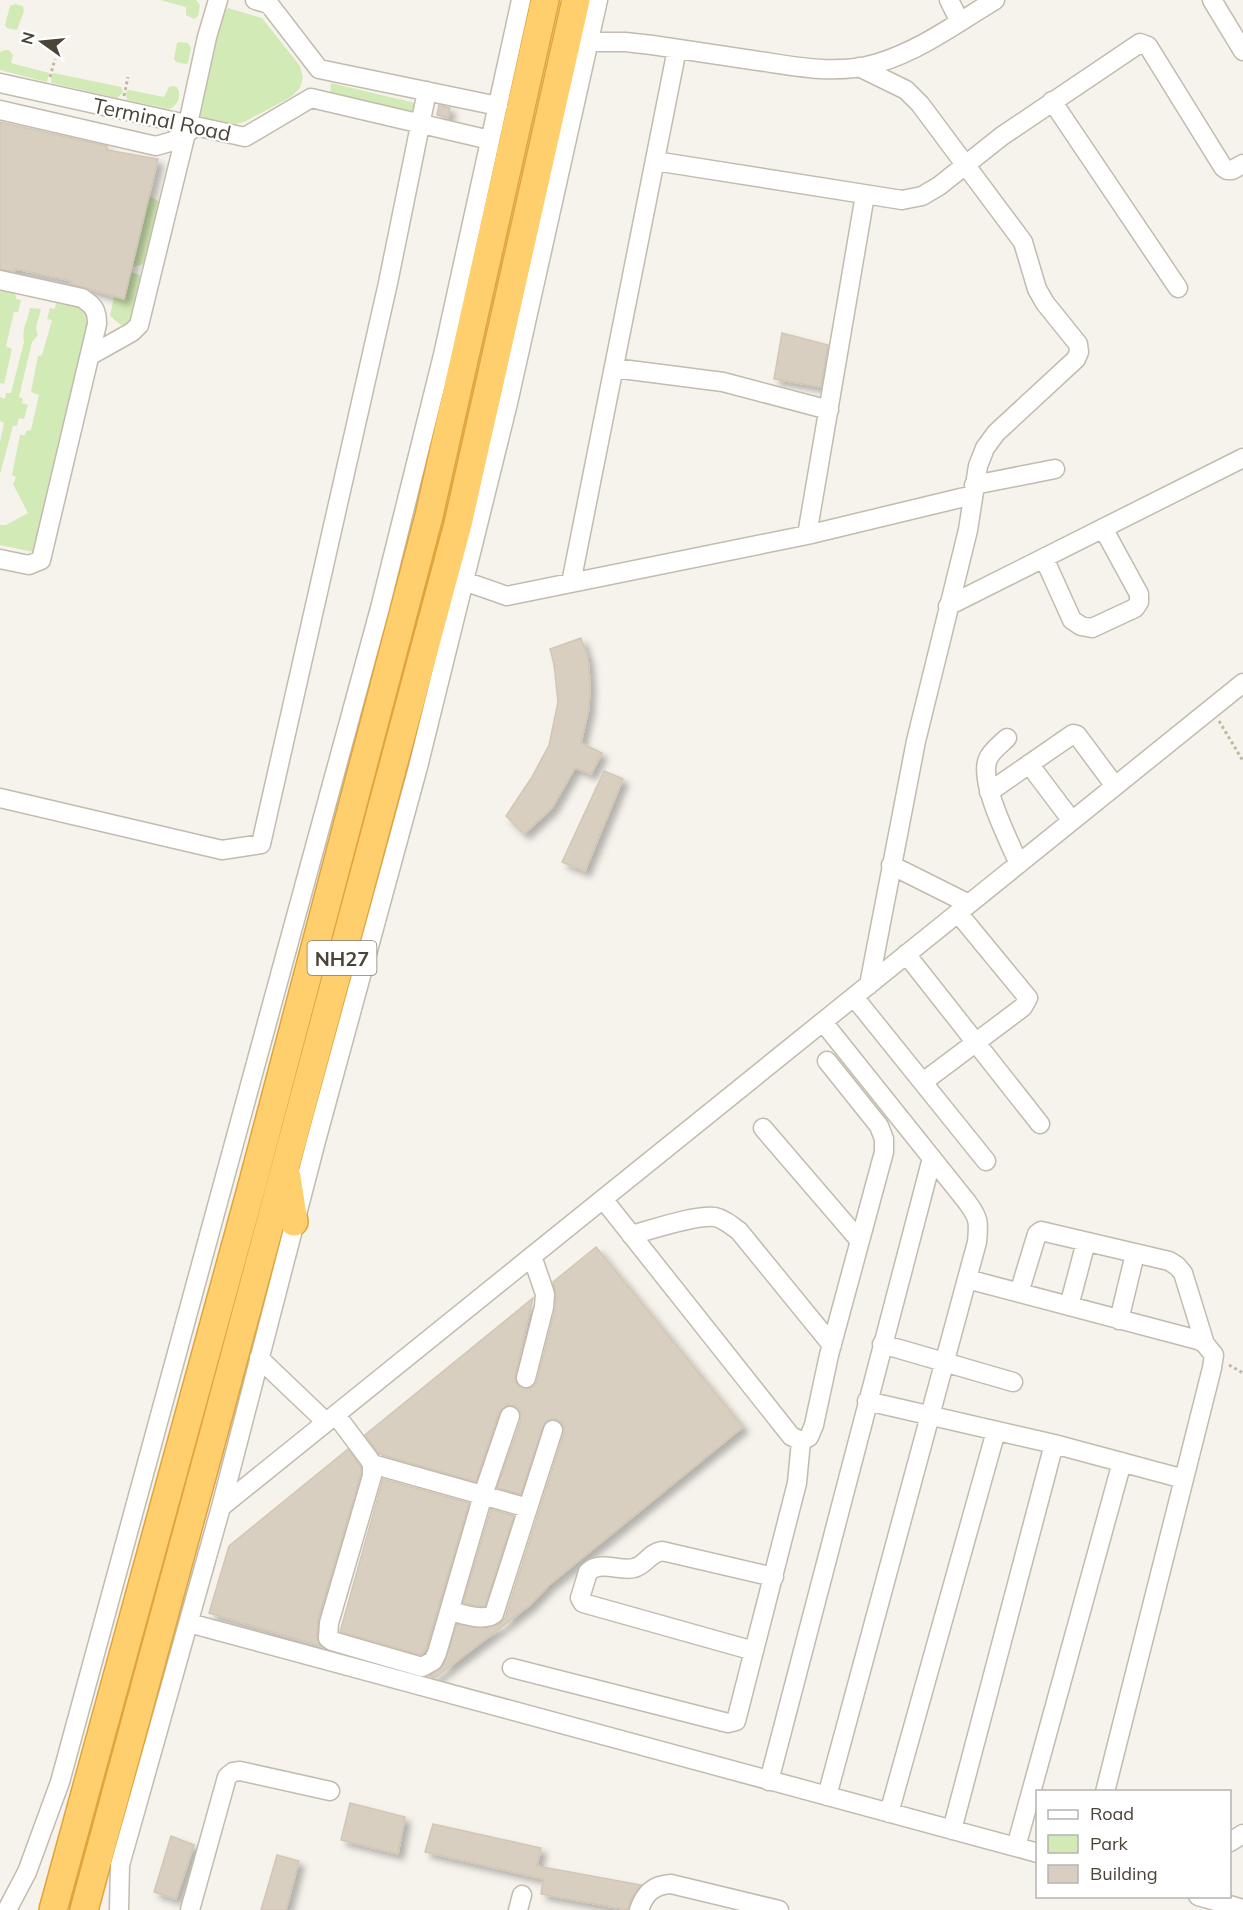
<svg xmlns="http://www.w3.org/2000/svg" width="1243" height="1910" viewBox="0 0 1243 1910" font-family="Mulish,sans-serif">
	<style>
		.green { fill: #d2eab5 }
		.building { fill: #d8cfc1; stroke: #d3c7b4; stroke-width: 1.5; filter: url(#shadow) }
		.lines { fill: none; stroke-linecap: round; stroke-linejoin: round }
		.minor-casing { stroke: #c2bbae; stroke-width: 21 }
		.highway-casing { stroke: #e0a43c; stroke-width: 30 }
		.path { stroke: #c4b79f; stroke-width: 3; stroke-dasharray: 3 3; stroke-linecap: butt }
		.minor { stroke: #fff; stroke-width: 18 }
		.highway { stroke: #ffcf6e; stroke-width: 27 }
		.labels { text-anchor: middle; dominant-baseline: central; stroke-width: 4.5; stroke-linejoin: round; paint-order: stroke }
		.shield { fill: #fff; stroke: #817c74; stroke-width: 1.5 }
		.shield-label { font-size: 20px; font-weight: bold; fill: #4b4439 }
		.street-label { font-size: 21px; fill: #4b4439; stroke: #fff }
	</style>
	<defs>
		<filter id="shadow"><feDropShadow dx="5.5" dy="5.5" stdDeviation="3" flood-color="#0004"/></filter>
	</defs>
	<rect width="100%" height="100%" fill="#f6f3ec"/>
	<path class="green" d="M160,0H196L200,5L198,16L194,19L186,15V7Z
		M15,4L23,6L24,11L17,30L7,28L5,25L10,6Z
		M228,8L262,18L300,66L303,78L300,88L291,97L244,122L236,124L200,117L197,111L220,16Z
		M180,42L188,43L191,48L188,63L185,64L176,62L174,59L177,43Z
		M5,50H9L13,55L11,63L49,73L47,82L0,70V52Z
		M54,73L121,87L123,92L117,98L52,83L51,82L52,74Z
		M331,83L419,104L416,114L330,95Z
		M173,86L177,87C182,96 178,106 169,109L127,100L126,92L129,90L164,97L169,87Z
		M149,196L162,203L145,264L132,267Z
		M131,272L142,276L140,307L129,324L121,325L110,316L114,297L124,299Z
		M0,287L15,290L16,299L21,300L18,312H14L6,346L12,349L4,384L0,383Z
		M63,300L82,305L90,314L38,553L0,545V525H6L28,513L13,484L16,477L12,475L20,435H25L26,431L31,430L39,395L31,392L38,356L42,355L52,320L47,319L50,308L55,309L56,303L62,304Z
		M30,308L41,309L36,328L38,335L32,342L19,397L23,399L22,403L28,405L24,419L19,418L17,426H13L0,474V442L4,423L0,421V397L5,399L6,393H11L24,342C21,330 28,321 30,308Z"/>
	<path class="building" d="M439,105L450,108L448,118L437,115Z
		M0,122L107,146V150L158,159L124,299L71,284L72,281L16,269L14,272L0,269Z
		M782,333L828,345L821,387L774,379Z
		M581,638L588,659L590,683L589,708L581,743L602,753L591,774L575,768L552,808L524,834L506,816L532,777L549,745L558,702L554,664L550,649Z
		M604,771L623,779L585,871L562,862Z
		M596,1247L743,1427L549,1585L530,1605L435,1678L429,1676L443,1666L457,1624L486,1628L499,1624L505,1618L564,1433V1427L561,1422L556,1419L546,1421L543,1426L521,1494L497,1488L521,1420V1413L514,1406L507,1405L499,1412L476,1482L379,1454L365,1435L533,1298L515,1376V1382L519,1386L528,1389L534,1386L537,1381L555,1310L556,1294L553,1282Z
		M348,1449L361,1467V1474L318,1620L317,1638L320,1646L209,1613L229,1546Z
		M383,1479L469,1503L426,1649L421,1655L340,1632Z
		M491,1509L514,1516L485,1606H475L463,1603Z
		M350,1803L405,1817L398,1854L341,1840Z
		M433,1824L541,1848L537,1866L641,1885L631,1899L628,1910L541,1894L543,1879L425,1852Z
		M171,1836L194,1845L176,1899L154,1892Z
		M277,1855L299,1861L286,1910H261Z"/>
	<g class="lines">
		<g class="minor-casing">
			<path id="minor" d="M255,0L269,4L319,69L498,106
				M949,0L960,22
				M1212,0L1243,51
				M589,42H625L652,45C686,50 719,55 752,60C795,66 836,76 878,63C921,50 957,23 995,0
				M859,67L906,90L920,104L1023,242L1037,289L1045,303L1078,344L1079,352L1076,359L996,433L985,448L978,466L968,530L916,741L869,985
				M0,83L245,137L311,98L490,140
				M1052,101L1178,288
				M0,110L156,146L173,141L191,130
				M655,161L902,200L922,196L939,186L1002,136L1140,43L1148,46L1223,167L1227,170H1232L1243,164
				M0,280L82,298C94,306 97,310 97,324L41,560L29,565L0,559
				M91,355L132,332L139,325L186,133L207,37L218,0
				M614,368L723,382L829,410
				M974,485L1055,469
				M807,535L865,195
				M1044,558L1072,620L1081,626L1092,628L1135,608L1139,602V594L1103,528
				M464,581L507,596L807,535L973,495
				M571,583L677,49
				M948,606L1243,458
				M1007,738C1001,744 991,751 988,759C978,781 1009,841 1019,864
				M1029,764L1072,821
				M989,792L1073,734L1077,735L1115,786
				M0,798L222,850L261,844L388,283L427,91
				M891,865L969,904
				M906,954L1040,1124
				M854,997L986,1161
				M823,1022L967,1202C979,1218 979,1222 977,1242L827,1796
				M923,1082L1023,1007L1028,998L958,913
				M763,1128L860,1241
				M603,1199L791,1436L801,1441L809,1437L814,1425L829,1355L884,1152V1139L879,1126L827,1061
				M631,1235C651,1230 696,1214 715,1217C724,1219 731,1225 739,1231L832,1345
				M967,1279L1198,1340L1205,1344L1214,1355L1212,1368L1105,1792
				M1019,1293L1037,1234L1041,1231L1169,1261L1177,1266L1183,1273L1205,1344
				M1069,1306L1086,1242
				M1119,1320L1135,1254
				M882,1344L1013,1382
				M259,1358L326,1422
				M526,1378L544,1307L545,1294L532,1256
				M867,1401L1054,1444L1184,1479
				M336,1415L369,1459L372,1464V1476L329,1623L328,1638L332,1641L422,1667L433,1661L437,1653L483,1495L510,1416
				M372,1464L528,1508
				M221,1507L1243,683
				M450,1611C463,1614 483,1622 494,1614L553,1430
				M189,1623L1038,1853
				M754,1651L583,1603L580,1598L588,1572C601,1560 620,1572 634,1568C646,1565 649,1553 662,1551L774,1577
				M512,1668L728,1723L736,1721L797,1483L801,1441
				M769,1781L932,1158
				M889,1813L996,1431
				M952,1830L1054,1444
				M1230,1842L1243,1834
				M1016,1847L1122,1462
				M1198,1896L1243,1909
				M7,1910L27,1872L60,1782L380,608L443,355L521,0
				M119,1910L120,1865L221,1507L316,1141L418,767L508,403L598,0
				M190,1910L227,1777L233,1772L240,1771L330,1791
				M518,1910L522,1895
				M639,1910C645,1893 653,1885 671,1884L779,1910"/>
		</g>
		<g class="highway-casing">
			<path id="highway" d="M287,1177L294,1222
				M53,1910L253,1182L429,516L545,0
				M84,1910L210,1447L458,524L576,0"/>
		</g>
		<path class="path" d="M50,77L55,59
			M124,96L128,77
			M1219,721L1243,761
			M1229,1365L1243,1373"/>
		<use href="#minor" class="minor"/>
		<use href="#highway" class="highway"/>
	</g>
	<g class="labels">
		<rect class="shield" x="307.5" y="941" width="69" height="34" rx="4.5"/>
		<g class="shield-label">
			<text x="342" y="958">NH27</text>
		</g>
		<g class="street-label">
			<text transform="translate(162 119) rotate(12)">Terminal Road</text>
		</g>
	</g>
	<rect x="1036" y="1790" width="195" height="108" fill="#ffffff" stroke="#b7b4b0" stroke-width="1.5"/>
	<rect x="1048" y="1810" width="30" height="9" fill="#ffffff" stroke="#b7b4b0" stroke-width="1.5"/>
	<text x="1090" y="1820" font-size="18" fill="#4b4439">Road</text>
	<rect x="1048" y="1835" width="30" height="18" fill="#d2eab5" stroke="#b7b4b0" stroke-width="1.5"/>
	<text x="1090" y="1850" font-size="18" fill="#4b4439">Park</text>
	<rect x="1048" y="1865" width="30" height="18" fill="#d8cfc1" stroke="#b7b4b0" stroke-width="1.5"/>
	<text x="1090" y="1880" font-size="18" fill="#4b4439">Building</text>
	<g transform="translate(42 42) rotate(285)" stroke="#ffffff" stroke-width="4.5" paint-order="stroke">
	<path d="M0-4.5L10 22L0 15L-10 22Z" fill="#4b4439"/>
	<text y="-9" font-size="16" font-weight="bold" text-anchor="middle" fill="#4b4439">N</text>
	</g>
</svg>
